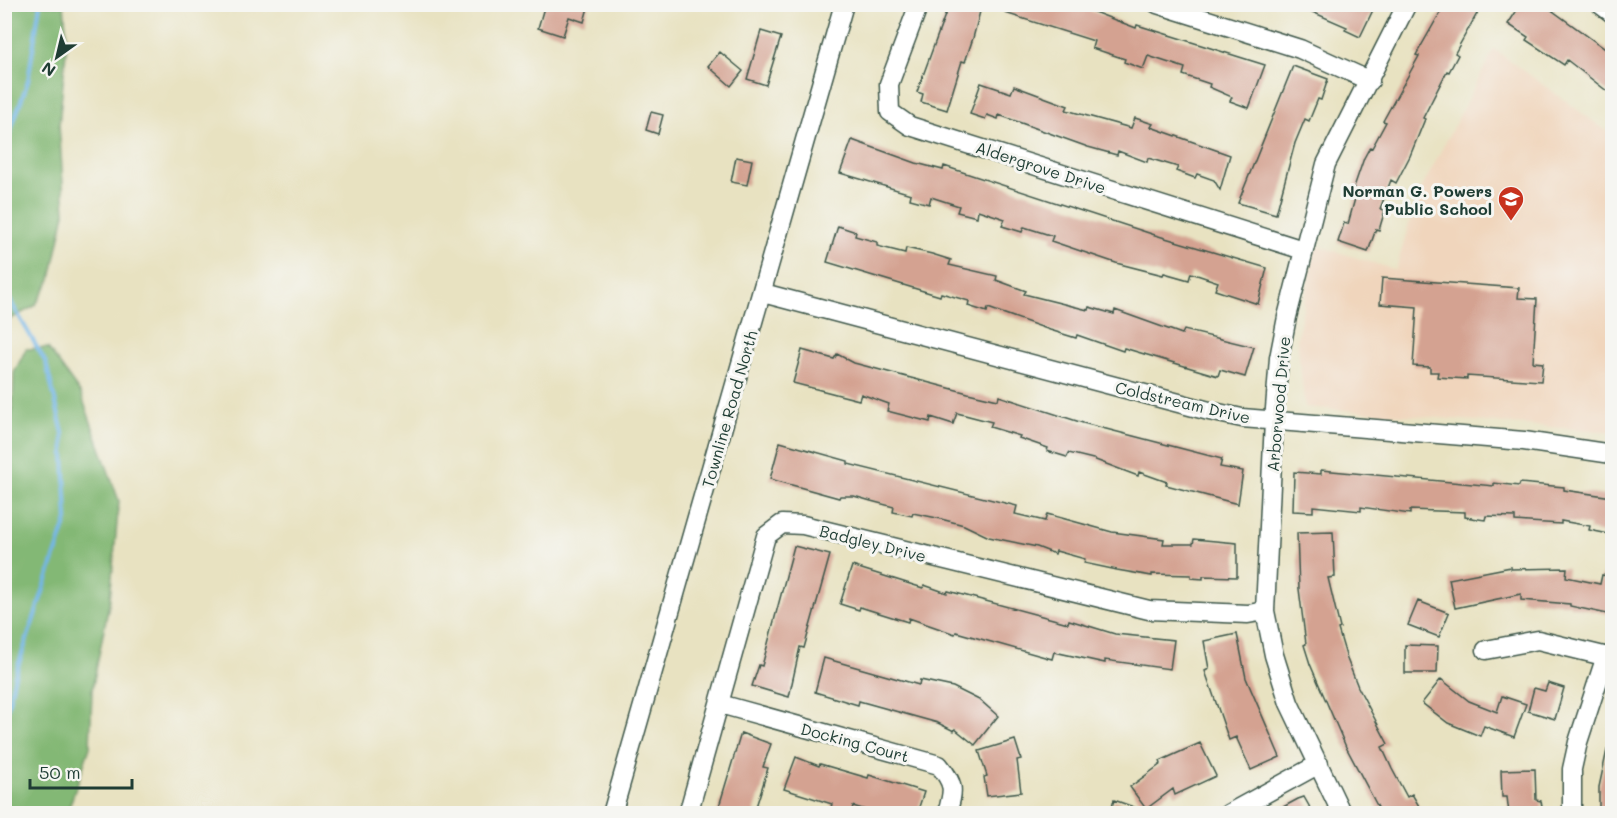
<svg xmlns="http://www.w3.org/2000/svg" width="1617" height="818" viewBox="0 0 1617 818" font-family="Mali,sans-serif">
	<style>
		.built { fill: #f0d5bc }
		.forest { fill: #83b875; stroke: #517a54; stroke-width: 1.5 }
		.lines { fill: none; stroke-linecap: round; stroke-linejoin: round }
		.stream { stroke: #72b6e8; stroke-width: 4 }
		.building { fill: #d4a291 }
		.minor-casing { stroke: #3d5649; stroke-width: 21 }
		.minor { stroke: #fff; stroke-width: 18 }
		.labels { text-anchor: middle; dominant-baseline: central; stroke-width: 6; stroke-linejoin: round; paint-order: stroke }
		.street-label { font-size: 16px; fill: #1f3d34; stroke: #f6f6f2 }
		.poi-label { font-size: 16px; font-weight: bold; fill: #1f3d34; stroke: #f6f6f2; text-anchor: end }
	</style>
	<rect width="100%" height="100%" fill="#f6f6f2"/>
	<filter id="ink" filterUnits="userSpaceOnUse"><feTurbulence type="fractalNoise" baseFrequency=".0167" numOctaves="2"/><feDisplacementMap in="SourceGraphic" scale="12" xChannelSelector="R" yChannelSelector="G"/><feConvolveMatrix kernelMatrix="1 2 1 2 8 2 1 2 1" color-interpolation-filters="sRGB"/></filter>
	<filter id="wash" filterUnits="userSpaceOnUse"><feTurbulence type="fractalNoise" baseFrequency=".008" numOctaves="4" result="noise"/><feDisplacementMap in="SourceGraphic" scale="24" xChannelSelector="R" yChannelSelector="G"/><feGaussianBlur stdDeviation="1.35" result="paint"/><feColorMatrix in="noise" values="0 0 0 0 0 0 0 0 0 0 0 0 0 0 0 0 0 1.4 0 .05"/><feComposite in="paint" operator="in"/></filter>
	<g filter="url(#wash)">
		<rect width="100%" height="100%" fill="#e8e2c1"/>
		<path class="built" d="M1494,49L1612,135V432L1305,407L1297,340L1315,245L1396,270L1416,199Z"/>
		<path class="forest" d="M4,5H64L67,41L59,125L65,213L51,279L35,306L5,322Z
			M48,348L81,394L119,501L110,599L92,690L90,747L67,813H5V451L13,408L14,373L26,349Z"/>
		<g class="lines">
			<path class="stream" d="M4,149L28,81L40,4
				M4,290L46,363L63,433L67,520L15,675L4,723"/>
		</g>
		<g id="blocks">
			<path class="building" d="M545,4H589L584,22L569,17L563,36L538,28Z
				M949,4H982L973,38L965,62L962,61L947,110L921,102L923,94L917,92Z
				M1007,4H1073L1136,28L1137,25L1265,65L1249,108L1230,101L1232,97L1209,87L1210,84L1183,75L1185,68L1148,56L1143,69L1124,62L1125,59L1092,48L1094,41L1005,13Z
				M1294,4H1363L1373,10L1360,37L1345,30L1347,27Z
				M1445,4H1477L1475,8L1479,10L1455,53L1458,55L1449,72L1447,71L1423,118L1425,119L1410,156L1396,183L1391,180L1380,209L1385,210L1379,230L1376,229L1368,252L1338,242L1344,223L1348,224L1356,195L1352,193L1364,158L1370,147L1372,148L1386,122L1383,121L1419,56L1416,55Z
				M1521,4H1543L1612,54V95L1567,60L1564,65L1526,40L1528,37L1508,24Z
				M761,31L781,37L766,85L747,79Z
				M720,52L743,71L731,86L708,66Z
				M1293,66L1328,79L1321,100L1318,99L1309,121L1305,119L1295,143L1276,214L1238,203Z
				M981,83L1011,93L1014,86L1068,106L1066,110L1131,128L1135,118L1153,124L1151,127L1230,155L1220,190L1214,180L1197,174L1195,178L1176,171L1178,167L1148,158L1147,162L1118,151L1117,155L1088,147L999,115L998,119L987,115L985,119L970,114Z
				M651,112L663,115L658,134L646,130Z
				M852,140L916,163L943,170L944,166L1155,235L1267,268L1258,304L1215,290L1218,282L1191,273L1189,280L1164,273L1163,275L1116,263L1051,241L1053,236L1024,227L1022,232L1002,226L1005,219L978,210L977,217L957,212L959,206L931,197L929,204L910,199L911,194L840,173Z
				M736,157L752,160L747,185L731,182Z
				M838,226L856,232L855,236L877,242V246L905,253L906,248L932,254L951,260L949,265L997,276L996,280L1026,291L1024,294L1088,310L1089,307L1114,314L1115,310L1182,334L1184,330L1254,347L1245,377L1220,370L1218,376L1124,348L1123,351L1077,335L1076,338L1050,330L988,308L987,312L968,306L969,301L941,293L940,296L827,262Z
				M1382,278L1519,288L1518,298L1537,299L1533,362L1543,363L1541,381L1467,376V379L1437,377L1438,372H1430V367L1413,366L1417,307L1380,304Z
				M802,350L834,359L837,354L854,363L968,393L998,400L999,396L1083,423L1222,459L1220,467L1243,471L1238,504L1166,485L1167,482L1139,472L1138,476L1093,459L1069,453L1067,457L1047,451L1048,448L1019,438L1020,436L990,427L992,422L957,413L953,424L931,417L930,422L887,411L889,404L861,394L859,400L793,383Z
				M780,442L848,461V464L1017,506L1015,514L1045,521L1047,514L1112,532L1164,539L1163,544H1193L1194,539L1237,543V577L1203,576V579L1191,578V575L1152,574V576L1117,570L1084,563L1085,559L1056,551L1055,554L1037,547L989,537L964,525L937,518L913,513L912,516L893,512L894,507L871,501L854,496H840L839,498L770,479Z
				M1321,470L1494,486V483L1519,486L1520,483L1564,487V490L1612,497V519L1609,534L1589,530L1590,526L1561,521V524L1515,521V517L1486,516L1485,520L1465,517V512L1410,510V514L1361,507V511L1313,506V512L1293,511L1294,472L1321,474Z
				M1333,532L1335,577L1328,578L1340,628L1338,629L1347,659L1358,687L1388,744L1382,747L1392,769L1407,797L1412,794L1423,813H1381L1346,747L1310,664L1304,645L1306,644L1299,589L1297,533Z
				M794,546L830,555L804,648L800,647L789,697L752,686L759,665L762,666Z
				M852,566L923,588L924,585L947,593L948,591L1068,623L1069,620L1115,634L1174,640L1170,669L1105,660V663L1054,652L1052,659L956,632L955,634L909,618L908,622L860,607L859,610L840,604Z
				M1511,567V569L1567,568L1566,577L1600,584L1602,575L1612,577V615L1570,606V604L1521,600V594L1455,608L1449,579Z
				M1418,601L1449,613L1439,637L1408,625Z
				M1237,634L1246,678L1280,757L1251,770L1236,737L1229,740L1205,671L1209,669L1204,641Z
				M1405,645L1438,646L1437,673H1405Z
				M824,658L919,685L920,680L953,687L981,701L998,716L975,745L955,729L954,731L938,723L859,701L858,705L815,692Z
				M1441,679L1469,701L1497,712L1502,696L1526,704L1514,737L1484,726L1480,736L1448,723L1422,703Z
				M1548,683L1564,688L1555,719L1528,711L1534,688L1545,691Z
				M741,733L771,744L763,767L768,768L762,788L754,813H717Z
				M1015,740L1021,759L1017,760L1021,792L987,796L984,777L987,776L979,751Z
				M1200,743L1216,776L1175,795L1173,789L1146,809L1130,787L1161,764L1160,761Z
				M1607,750L1612,751V813H1599V787Z
				M796,757L819,766L820,764L868,778L869,775L924,792L917,813L884,811L883,813H875L853,806L851,813L831,807L832,804L784,789Z
				M1535,769L1536,800L1541,801L1543,813H1509L1507,797H1502L1501,770Z
				M1304,797L1313,813H1272L1298,799Z
				M1114,800L1148,812V813H1110Z"/>
		</g>
	</g>
	<g filter="url(#ink)">
		<use href="#blocks" fill-opacity="0" stroke="#3d5649" stroke-width="1.5"/>
		<g class="lines">
			<g class="minor-casing">
				<path id="minor" d="M919,4L889,84L890,112L910,126L1303,250
					M1157,4L1300,49L1370,81
					M1600,4L1612,13
					M763,293L1209,411L1242,418L1524,441L1612,454
					M1486,650L1538,640L1612,658
					M720,704L939,765C955,785 954,789 947,814
					M612,814L844,4
					M688,814L766,536L782,524L803,525L1149,610L1248,614L1265,611
					M1228,814L1319,764
					M1342,814L1289,703L1274,655L1265,611L1274,421L1279,358L1287,317L1326,164L1407,4
					M1572,814V769L1578,742L1606,656"/>
			</g>
			<use href="#minor" class="minor"/>
		</g>
	</g>
	<defs>
		<g id="school-pin" transform="scale(1.35)"><path d="M0 17L-7.5 6A9.5 9.5 0 1 1 7.5 6Z" fill="#c8321e" stroke="#f6f6f2"/><path d="M0-5L7-2L0 1L-7-2ZM-4 1L0 2.5L4 1V4Q0 6-4 4Z" fill="#fff"/></g>
	</defs>
	<g fill-rule="evenodd">
		<use href="#school-pin" x="1511" y="199"/>
	</g>
	<g class="labels">
		<g class="street-label">
			<text transform="translate(1041 167) rotate(18)">Aldergrove Drive</text>
			<text transform="translate(1183 402) rotate(13)">Coldstream Drive</text>
			<text transform="translate(1278 404) rotate(-85)">Arborwood Drive</text>
			<text transform="translate(729 409) rotate(-74)">Townline Road North</text>
			<text transform="translate(873 543) rotate(14)">Badgley Drive</text>
			<text transform="translate(855 742) rotate(15)">Docking Court</text>
		</g>
		<g class="poi-label">
			<text x="1492" y="190">Norman G. Powers<tspan x="1492" dy="18">Public School</tspan></text>
		</g>
	</g>
	<rect width="1617" height="818" fill="none" stroke="#f6f6f2" stroke-width="24"/>
	<g transform="translate(57 57) rotate(214)" stroke="#f6f6f2" stroke-width="4.5" paint-order="stroke">
	<path d="M0-4.5L10 22L0 15L-10 22Z" fill="#1f3d34"/>
	<text y="-9" font-size="16" font-weight="bold" text-anchor="middle" fill="#1f3d34">N</text>
	</g>
	<path d="M30 779v9h102v-9" fill="none" stroke="#1f3d34" stroke-width="3"/>
	<text x="39" y="779" font-size="18" fill="#1f3d34" stroke="#f6f6f2" stroke-width="4.5" paint-order="stroke">50 m</text>
</svg>
